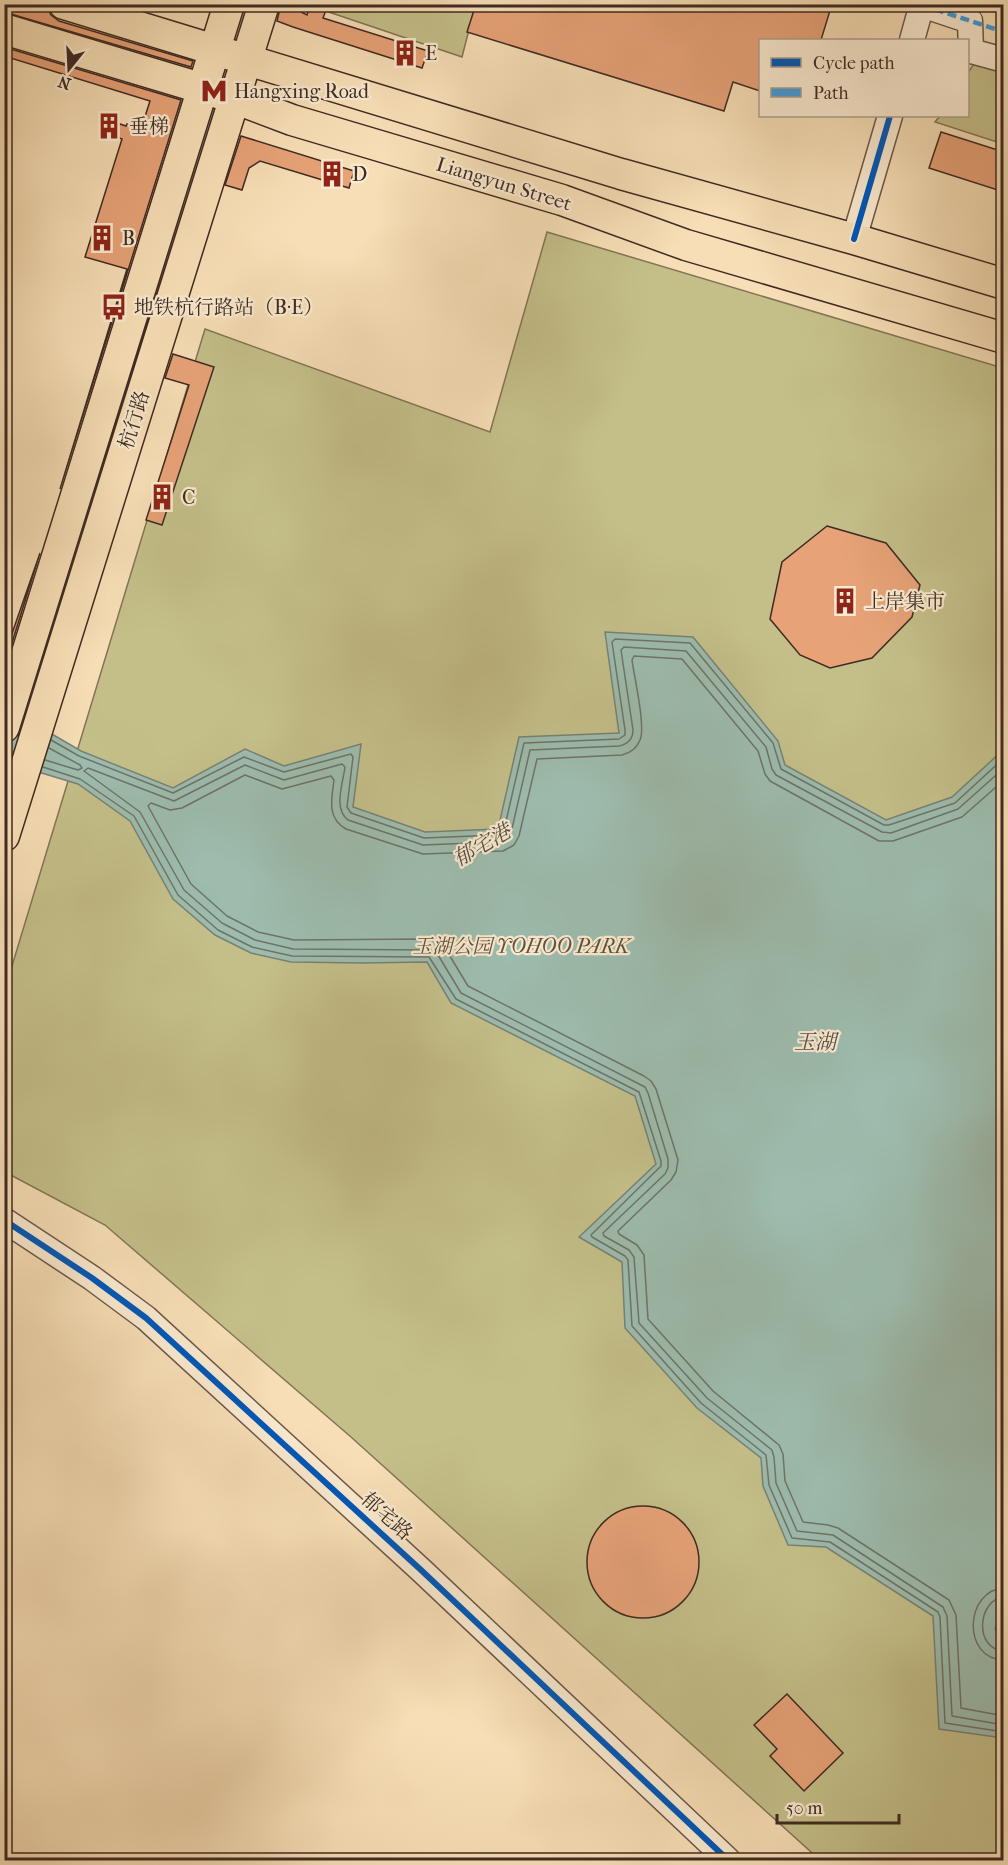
<svg xmlns="http://www.w3.org/2000/svg" width="1008" height="1865" viewBox="0 0 1008 1865" font-family="'IM FELL French Canon','Noto Serif SC',serif">
	<style>
		.green { fill: #c4bf89; stroke: #827556; stroke-width: 1.5 }
		.water { fill: #9dbcae; stroke: #778276; stroke-width: 1.5 }
		.lines { fill: none; stroke-linecap: round; stroke-linejoin: round }
		.shore { stroke: #6e7468; stroke-width: 1.5 }
		.building { fill: #e7a278; stroke: #3f2b23; stroke-width: 1.5 }
		.minor-casing { stroke: #6d5848; stroke-width: 27 }
		.major-casing { stroke: #3f2b23; stroke-width: 33 }
		.minor { stroke: #faead0; stroke-width: 24 }
		.major { stroke: #f7deb6; stroke-width: 30 }
		.quiet { stroke: #3f9ce0; stroke-width: 4.5; stroke-dasharray: 9 4.5; stroke-linecap: butt }
		.cycleway-casing { stroke: #faead0; stroke-width: 10 }
		.cycleway { stroke: #0057b8; stroke-width: 6 }
		.labels { text-anchor: middle; dominant-baseline: central; stroke-width: 4.5; stroke-linejoin: round; paint-order: stroke }
		.poi-label { font-size: 20px; fill: #3f2b23; stroke: #faead0; text-anchor: start }
		.street-label { font-size: 20px; fill: #3f2b23; stroke: #faead0 }
		.park-label { font-size: 20px; font-style: italic; fill: #60503c; stroke: #faead0 }
		.water-label { font-size: 21px; font-style: italic; fill: #564f46; stroke: #faead0 }
	</style>
	<rect width="100%" height="100%" fill="#f7deb6"/>
	<filter id="stains"><feTurbulence type="fractalNoise" baseFrequency=".00333" numOctaves="4"/><feColorMatrix values="0 0 0 0 .2 0 0 0 0 .09 0 0 0 0 .02 0 0 0 .5 -.17"/></filter>
	<radialGradient id="worn" r=".72"><stop offset=".6" stop-color="#630" stop-opacity="0"/><stop offset="1" stop-color="#630" stop-opacity=".3"/></radialGradient>
	<path class="green" d="M312,4H456L474,10L462,57L311,6Z
		M975,62L1003,70V144L935,122L940,116H968V73Z
		M547,232L1003,368V1860H820L351,1437L105,1225L5,1172V989L205,329L490,432Z"/>
	<path class="water" d="M605,632L693,637L778,741L785,765L886,820L952,797L1003,750L1004,1603L995,1629L1003,1641V1738L939,1729L933,1616L826,1547L788,1545L763,1486L761,1458L697,1408L625,1328L622,1262L579,1237L656,1164L635,1096L451,1003L427,962L363,963L291,962L251,953L215,935L173,899L130,821L78,784L5,762L4,706L81,751L173,788L245,749L284,766L361,744L353,807L425,832L498,829L519,737L619,733Z"/>
	<g class="lines">
		<path class="shore" d="M51,740L79,756L173,793L244,757L284,772L351,754L353,757L347,807L351,813L424,838L498,835L504,830L524,743L619,739L625,735V730L612,642L615,639L690,643L773,743L781,769L884,825H889L955,803L1004,758
			M45,760L78,770L82,768L80,765L49,748
			M43,767L80,779L134,816L178,895L218,930L252,947L292,956L429,957L456,999L639,1092L661,1161V1166L591,1235L592,1237L625,1256L628,1260L632,1326L701,1403L766,1455L769,1485L792,1538L830,1542L938,1612L940,1617L945,1723L1004,1732
			M1004,768L958,809L891,833L882,832L776,775L772,769L766,747L686,651L624,647L621,650L633,730C633,739 628,744 619,746L530,750L511,833L506,839L499,842L423,845L348,820C333,809 343,783 345,767L342,764L284,780L245,765L174,801L88,768L84,771L140,812L184,890L222,923L255,940L293,949L432,950L438,955L461,993L645,1087L648,1093L668,1159V1168L665,1174L603,1233L604,1236L629,1250L634,1257L639,1323L707,1398L772,1450L774,1457L776,1483L797,1531L833,1535L943,1607L947,1616L952,1716L1004,1725
			M1004,780L962,817L893,841H879L770,781L765,774L758,751L682,659L634,656L632,660C634,676 646,727 640,740C637,748 630,753 622,755L537,759L519,836L514,845L503,851L423,854L346,829C326,818 332,798 334,780L331,776L282,789L245,775L182,808L170,810L151,803L148,806L191,884L227,916L258,932L294,940L426,939L435,941L445,948L468,986L644,1076L651,1081L656,1089L678,1160L676,1172L671,1180L618,1231L619,1234L637,1245L644,1255L648,1319L713,1391L779,1445L783,1454L785,1481L803,1522L828,1525L838,1528L949,1600L956,1615L961,1708L1004,1716
			M1004,1588C965,1590 961,1659 1004,1660
			M1004,1597C978,1599 973,1649 1004,1651"/>
	</g>
	<path class="building" d="M4,4H42L47,6L51,15L59,21L193,61L191,67L4,12Z
		M281,4H285L307,15L310,6L326,10L323,18L428,51L422,68L293,27L277,21Z
		M476,4H832L821,40H760V91L733,82L724,111L467,32Z
		M4,47L181,100L60,489L127,269L85,257L122,139L101,132L105,119L126,126L127,124L141,129L150,101L4,56Z
		M941,132L1004,152V192L929,168Z
		M241,136L354,171L349,188L260,161L249,168L242,190L225,185Z
		M173,354L214,367L162,525L146,520L189,385L165,378Z
		M827,526L886,543L920,585L912,617L872,658L830,668L800,655L770,619L782,562Z
		M40,553L11,646L8,645Z
		M587 1562a56 56 0 1 1 112 0a56 56 0 1 1-112 0Z
		M787,1694L843,1753L804,1791L770,1756L777,1749L754,1725Z"/>
	<g class="lines">
		<g class="minor-casing">
			<path id="minor" d="M922,5L970,21L971,51L1004,60
				M912,40L922,4
				M854,239L890,116
				M4,1220L92,1278L146,1318L421,1570L728,1860"/>
		</g>
		<g class="major-casing">
			<path id="major" d="M64,4L621,174L854,239L1004,284
				M4,29L234,98L292,120L562,200L686,245L1004,338
				M4,727L229,4
				M4,836L264,4"/>
		</g>
		<use href="#minor" class="minor"/>
		<use href="#major" class="major"/>
		<path class="quiet" d="M922,5L1004,32"/>
		<g class="cycleway-casing">
			<path id="cycleway" d="M854,239L890,116
				M4,1220L92,1278L146,1318L421,1570L728,1860"/>
		</g>
		<use href="#cycleway" class="cycleway"/>
	</g>
	<defs>
		<g id="building-bare" transform="scale(2.07)"><path d="M-4-6H4V6H1V3H-1V6H-4ZM-2.5-4.3h1.7v1.8h-1.7ZM.8-4.3h1.7v1.8H.8ZM-2.5-1h1.7V.8h-1.7ZM.8-1h1.7V.8H.8Z" fill="#8f2418" stroke="#faead0" stroke-width="2.5" paint-order="stroke"/></g>
		<g id="metro-bare" transform="scale(2.07)"><path d="M-5.5 5V-5H-3L0 0L3-5H5.5V5H3V-.5L0 4L-3-.5V5Z" fill="#8f2418" stroke="#faead0" stroke-width="2.5" paint-order="stroke"/></g>
		<g id="bus-bare" transform="scale(2.07)"><path d="M-5-6H5V4H4V6H2V4H-2V6H-4V4H-5ZM-3.5-4V0h7V-4ZM-3.5 1.2v1.5H-2V1.2ZM2 1.2v1.5H3.5V1.2Z" fill="#8f2418" stroke="#faead0" stroke-width="2.5" paint-order="stroke"/></g>
	</defs>
	<g fill-rule="evenodd">
		<use href="#building-bare" x="405" y="53"/>
		<use href="#metro-bare" x="214" y="91"/>
		<use href="#building-bare" x="109" y="126"/>
		<use href="#building-bare" x="332" y="174"/>
		<use href="#building-bare" x="102" y="238"/>
		<use href="#bus-bare" x="114" y="307"/>
		<use href="#building-bare" x="162" y="497"/>
		<use href="#building-bare" x="845" y="601"/>
	</g>
	<g class="labels">
		<g class="poi-label">
			<text x="425" y="53">E</text>
			<text x="234" y="91">Hangxing Road</text>
			<text x="129" y="126">垂梯</text>
			<text x="352" y="174">D</text>
			<text x="122" y="238">B</text>
			<text x="134" y="307">地铁杭行路站（B·E）</text>
			<text x="182" y="497">C</text>
			<text x="865" y="601">上岸集市</text>
		</g>
		<g class="street-label">
			<text transform="translate(504 184) rotate(17)">Liangyun Street</text>
			<text transform="translate(134 420) rotate(-73)">杭行路</text>
			<text transform="translate(387 1516) rotate(42)">郁宅路</text>
		</g>
		<g class="park-label">
			<text x="521" y="946">玉湖公园 YOHOO PARK</text>
		</g>
		<g class="water-label">
			<text transform="translate(482 845) rotate(-30)">郁宅港</text>
			<text x="815" y="1042">玉湖</text>
		</g>
	</g>
	<rect width="1008" height="1865" fill="none" stroke="#f7deb6" stroke-width="24"/>
	<rect x="6" y="6" width="996" height="1853" fill="none" stroke="#3f2b23" stroke-width="3"/>
	<rect x="12" y="12" width="984" height="1841" fill="none" stroke="#3f2b23" stroke-width="1.5"/>
	<rect x="759" y="39" width="210" height="78" fill="#faead0" stroke="#af9e8b" stroke-width="1.5"/>
	<rect x="771" y="58" width="30" height="9" fill="#0057b8" stroke="#af9e8b" stroke-width="1.5"/>
	<text x="813" y="69" font-size="18" fill="#3f2b23">Cycle path</text>
	<rect x="771" y="88" width="30" height="9" fill="#3f9ce0" stroke="#af9e8b" stroke-width="1.5"/>
	<text x="813" y="99" font-size="18" fill="#3f2b23">Path</text>
	<g transform="translate(69 69) rotate(198)" stroke="#faead0" stroke-width="4.5" paint-order="stroke">
	<path d="M0-4.5L10 22L0 15L-10 22Z" fill="#3f2b23"/>
	<text y="-9" font-size="16" font-weight="bold" text-anchor="middle" fill="#3f2b23">N</text>
	</g>
	<path d="M777 1814v9h122v-9" fill="none" stroke="#3f2b23" stroke-width="3"/>
	<text x="786" y="1814" font-size="18" fill="#3f2b23" stroke="#faead0" stroke-width="4.5" paint-order="stroke">50 m</text>
	<rect width="100%" height="100%" filter="url(#stains)"/>
	<rect width="100%" height="100%" fill="url(#worn)"/>
</svg>
